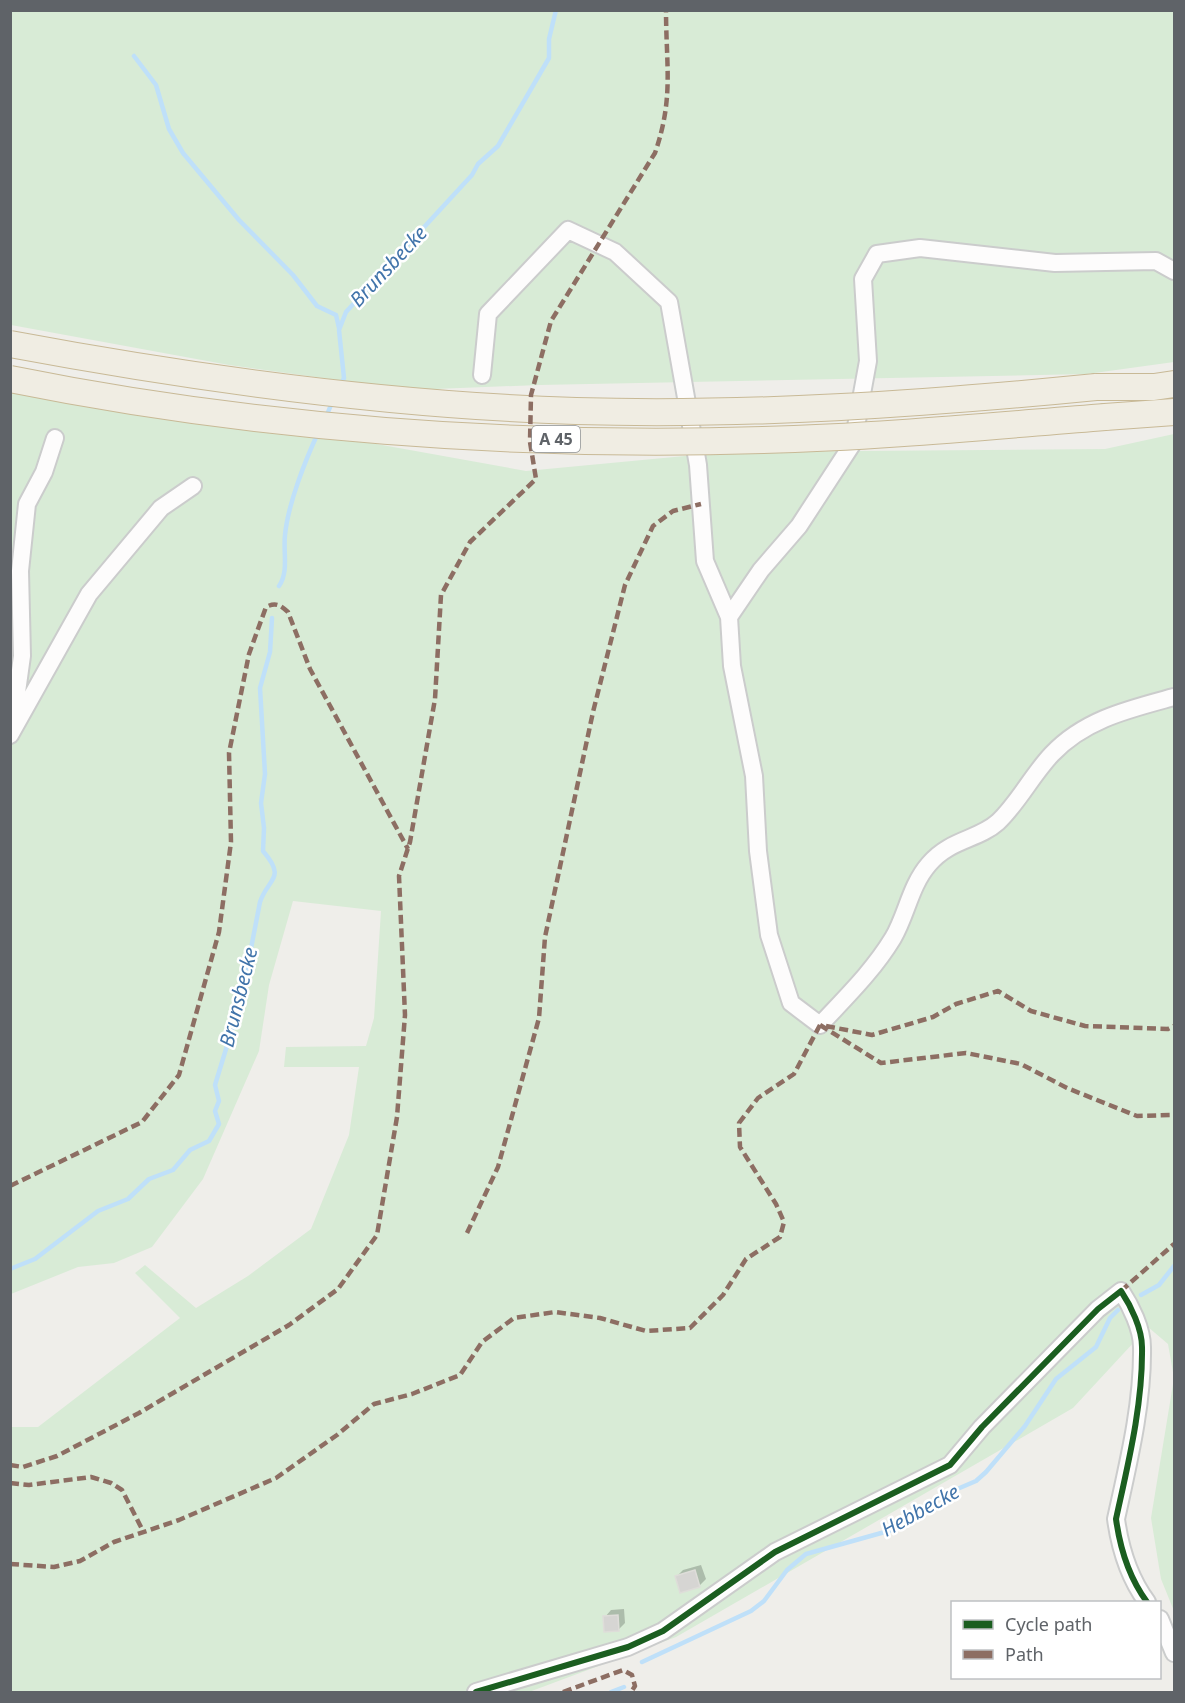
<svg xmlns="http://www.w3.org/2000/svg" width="1185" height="1703" viewBox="0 0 1185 1703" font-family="'Noto Sans',sans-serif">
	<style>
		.green { fill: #d8ebd6 }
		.shadow { fill: #0003 }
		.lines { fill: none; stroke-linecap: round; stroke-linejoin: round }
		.stream { stroke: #bfe0f9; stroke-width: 4.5 }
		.building { fill: #d6d5d3; stroke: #deddd9; stroke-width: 1.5 }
		.minor-casing { stroke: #cbcccc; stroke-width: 20 }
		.highway-casing { stroke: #c8b996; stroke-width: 28 }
		.minor { stroke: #fdfcfc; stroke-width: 16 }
		.highway { stroke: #f0ede3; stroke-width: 26 }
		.highway-bridge-casing { stroke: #c8b996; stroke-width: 28; stroke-linecap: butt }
		.highway-bridge { stroke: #f0ede3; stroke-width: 26 }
		.quiet { stroke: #8d6e63; stroke-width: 4.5; stroke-dasharray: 9 4.5; stroke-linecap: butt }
		.cycleway-casing { stroke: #fff; stroke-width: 10 }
		.cycleway { stroke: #1b5e20; stroke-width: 6 }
		.labels { text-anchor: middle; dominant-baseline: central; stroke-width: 5; stroke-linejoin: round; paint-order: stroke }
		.shield { fill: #fff; stroke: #8f9295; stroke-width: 1.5 }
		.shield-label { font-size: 16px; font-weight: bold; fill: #5f6368 }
		.water-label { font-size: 20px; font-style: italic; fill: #4174aa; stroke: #fff }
	</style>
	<rect width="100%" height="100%" fill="#efeeea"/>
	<path class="green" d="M10,11H1174V362L1087,374L539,385L410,390L229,365L11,325Z
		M11,389L156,415L371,443L526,471L727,452L1105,449L1174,434V1611L1161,1579L1151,1518L1174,1378L1168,1344L1148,1327L1073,1408L676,1637L529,1692H11V1427H38L180,1318L135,1273L145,1265L196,1308L248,1276L311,1229L349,1135L359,1067H284L286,1047L366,1046L374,1018L381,911L293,901L269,985L259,1051L203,1179L152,1247L114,1263L78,1267L11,1294Z"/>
	<path class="shadow" d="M701,1565L706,1579L699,1586L676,1577L683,1570Z
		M624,1609L625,1623L619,1629L605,1617L611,1610Z"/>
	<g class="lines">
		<path class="stream" d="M134,56L156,85L169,129L183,153L239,220L293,275L317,306L336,315L339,328
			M341,384L344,378L339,330L346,312L472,175L478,164L498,146L549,58V39L556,10
			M326,417L333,400
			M279,586C289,572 283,552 285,535C288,504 305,461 318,433
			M10,1269L35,1259L98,1211L128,1199L149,1179L173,1170L190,1150L209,1141L219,1124L215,1111L219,1101L215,1085L241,1000L260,902C268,878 287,879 263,851L264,828L261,803L265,774L260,688L270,652L272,618
			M1141,1295L1159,1285L1174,1266
			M642,1662L751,1611L764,1601L787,1570L806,1554L892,1530L941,1496L976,1481L986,1472L1025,1426L1056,1379L1096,1347L1110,1318L1118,1310
			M611,1692L624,1687"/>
	</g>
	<path class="building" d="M695,1570L700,1587L680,1593L675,1576Z
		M618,1615L619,1631L604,1632L603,1616Z"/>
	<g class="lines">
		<g class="minor-casing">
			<path id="minor" d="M1174,271L1156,261L1055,263L920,248L877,254L863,279L868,361L853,443L799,526L761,570L729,617L732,666L754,776L758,851L769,935L791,1003L820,1025C846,997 873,971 893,938C907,914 910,886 929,864C950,839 978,840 998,822C1019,802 1032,775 1052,754C1085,719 1130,709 1174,697
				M482,375L488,314L568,230L615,252L669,302L698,465L705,561L729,617
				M13,721L22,656L20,571L27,504L44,472L55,438
				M10,735L89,594L161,508L193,486
				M1160,1619L1174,1653
				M476,1692L628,1647L663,1631L775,1552L950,1465L982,1427L1098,1309L1121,1291C1131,1306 1142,1329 1142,1347C1143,1404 1128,1464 1116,1519C1120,1548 1130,1579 1147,1602"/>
		</g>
		<g class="highway-casing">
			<path id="highway" d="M1096,387H1154L1174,384
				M1105,417L1174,412"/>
		</g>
		<use href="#minor" class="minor"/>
		<use href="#highway" class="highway"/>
		<g class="highway-bridge-casing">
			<path id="highway-bridge" d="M10,344C197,379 386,405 576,411C750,416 923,404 1096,387
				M10,379C252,428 517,448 763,440C877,437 991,426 1105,417"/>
		</g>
		<use href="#highway-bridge" class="highway-bridge"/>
		<path class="quiet" d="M820,1025L881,1063L966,1053L1021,1064L1067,1088L1137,1116L1174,1115
			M826,1026L872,1035L933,1017L956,1004L998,991L1031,1011L1085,1026L1168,1029L1174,1026
			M10,1186L142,1122L179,1075L219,932L231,842L229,753L249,654L266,607C276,602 280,605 288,612L310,669L408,849
			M467,1233L498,1167L539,1018L545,937L593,712L625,585L653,526L673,511L701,504
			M1121,1291L1174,1244
			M10,1465L23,1467L57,1456L139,1413L289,1325L338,1289L377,1235L397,1117L405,1015L399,876L410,842L435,699L441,595L470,542L536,479L530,442L531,395L551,321L655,153C674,98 666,66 666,10
			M10,1483L29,1485L91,1477L111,1483L122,1490L143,1531
			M10,1564L54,1567L80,1561L114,1542L179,1520L276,1478L337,1435L374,1404L412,1394L460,1375L482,1342L514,1318L555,1312L600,1318L646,1331L690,1328L723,1295L746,1259L780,1237L784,1222L776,1204L740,1147L739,1123L758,1098L794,1074L820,1025
			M563,1692L623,1670L632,1675L635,1686L631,1692"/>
		<g class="cycleway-casing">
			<path id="cycleway" d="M476,1692L628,1647L663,1631L775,1552L950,1465L982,1427L1098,1309L1121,1291C1131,1306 1142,1329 1142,1347C1143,1404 1128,1464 1116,1519C1120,1548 1130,1579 1147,1602"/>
		</g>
		<use href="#cycleway" class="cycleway"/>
	</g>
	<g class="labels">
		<rect class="shield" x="532" y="426" width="48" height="26" rx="4.5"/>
		<g class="shield-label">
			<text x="556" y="439">A 45</text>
		</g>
		<g class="water-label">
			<text transform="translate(388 266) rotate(-47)">Brunsbecke</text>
			<text transform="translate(238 997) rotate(-76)">Brunsbecke</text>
			<text transform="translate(920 1510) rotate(-29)">Hebbecke</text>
		</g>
	</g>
	<rect width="1185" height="1703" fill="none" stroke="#5f6368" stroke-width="24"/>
	<rect x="951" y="1601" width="210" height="78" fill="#ffffff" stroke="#bfc1c3" stroke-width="1.5"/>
	<rect x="963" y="1620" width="30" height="9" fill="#1b5e20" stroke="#bfc1c3" stroke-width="1.5"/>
	<text x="1005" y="1631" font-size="18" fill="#5f6368">Cycle path</text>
	<rect x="963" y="1650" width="30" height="9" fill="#8d6e63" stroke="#bfc1c3" stroke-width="1.5"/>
	<text x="1005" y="1661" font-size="18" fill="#5f6368">Path</text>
</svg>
